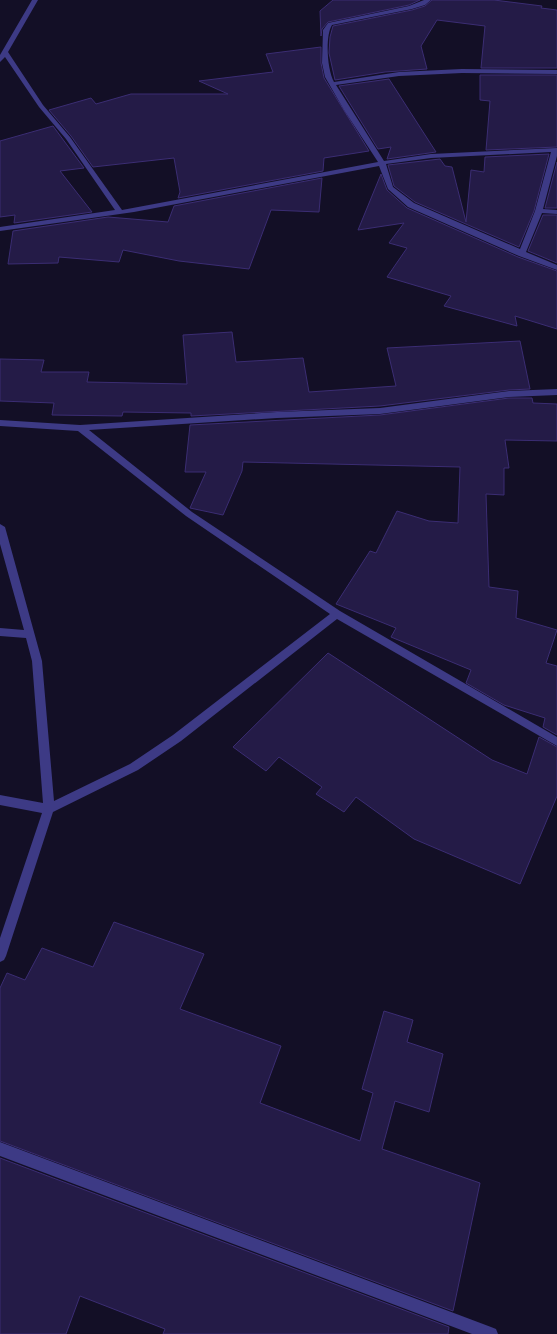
<svg xmlns="http://www.w3.org/2000/svg" width="557" height="1334" viewBox="0 0 557 1334" font-family="Barlow,sans-serif">
	<style>
		.building { fill: #241b47; stroke: #3b2d73 }
		.lines { fill: none; stroke-linecap: round; stroke-linejoin: round }
		.minor { fill: #3d3a85; fill-rule: evenodd }
	</style>
	<rect width="100%" height="100%" fill="#130f26"/>
	<path class="building" d="M333,0H420L409,5L328,22L322,29L321,36L320,11Z
		M432,0H494L542,6L541,8L557,10V68H481L485,26L437,20L421,46L427,69L385,72L335,80L329,53L330,37L333,26L412,10L425,6Z
		M321,47V63L324,78L369,151L324,158L323,171L178,198L180,192L174,158L93,167L71,136L49,110L91,98L96,104L131,94H228L199,81L273,72L266,54Z
		M480,75H557V147L486,150L490,101L480,100Z
		M389,79L407,107L436,152L387,159L391,147L378,149L339,86Z
		M53,126L84,168L60,171L92,212L14,223L15,215L0,217V141Z
		M549,154L534,211L519,247L415,202L394,186L388,165L440,159L445,166L452,167L466,222L471,170L484,172L485,157Z
		M557,162V208H545Z
		M381,174L387,190L407,208L518,257L557,271V329L515,316L517,326L444,306L451,296L387,277L407,248L389,243L404,223L358,230Z
		M322,178L319,212L271,210L249,269L179,261L123,250L119,262L59,257L58,263L8,264L13,231L108,217L168,222L174,206Z
		M543,215H557V263L528,251Z
		M232,332L236,362L303,358L309,392L396,386L387,348L520,341L530,389L509,390L380,406L191,416V413L123,412L122,416L52,415L54,403L0,401V359L44,360L41,372H89L87,382L187,384L183,335Z
		M509,398H532L533,403L557,404V441L505,440L509,468H504V495L486,494L489,587L518,591L516,618L557,630L546,663L557,666V735L543,727L545,718L504,705L466,683L471,670L391,637L396,628L336,604L370,551L376,553L397,511L429,521L458,523L460,467L243,462L242,471L223,515L190,508L206,472H185L190,425L380,415Z
		M328,653L492,760L527,774L539,737L557,747V796L520,884L414,839L356,797L344,812L316,794L322,787L279,757L266,771L233,747Z
		M114,922L204,954L180,1009L281,1046L260,1103L360,1141L373,1093L362,1089L384,1011L413,1020L407,1042L443,1054L429,1112L395,1101L382,1149L480,1183L453,1311L0,1141V988L7,973L25,980L42,948L93,967Z
		M0,1158L449,1327L448,1334H163L165,1329L80,1296L66,1334H0Z"/>
	<g class="lines">
		<path class="minor" d="M32,0H38L8,52L43,105L70,137L122,210L378,162L344,110L325,77L322,63L323,30L328,23L409,6L424,0H431L425,5L412,9L332,25C325,36 327,70 334,82L399,72L462,69L557,70V74L462,73L399,76L336,85L384,161L431,154L557,148V156L543,209L557,210V214L542,213L526,252L557,265V270L519,256L408,207L388,189L379,166L134,212L0,231V227L115,210L66,139L39,107L5,57L0,62V55ZM551,152L535,211L520,249L414,203L393,187L386,164L431,158Z
			M557,389V395L509,397L380,414L277,418L89,430L192,512L340,611L557,737V746L337,619L181,741L138,770L53,812L6,956L4,960L0,962V938L42,813L0,805V795L43,803L32,661L26,638L0,636V628L24,630L0,544V524L5,527L42,661L54,801L130,764L173,735L330,614L186,516L78,431L0,426V420L80,425L277,412L380,408L509,391Z
			M0,1142L491,1327L496,1329L498,1334H472L0,1156Z"/>
	</g>
</svg>
